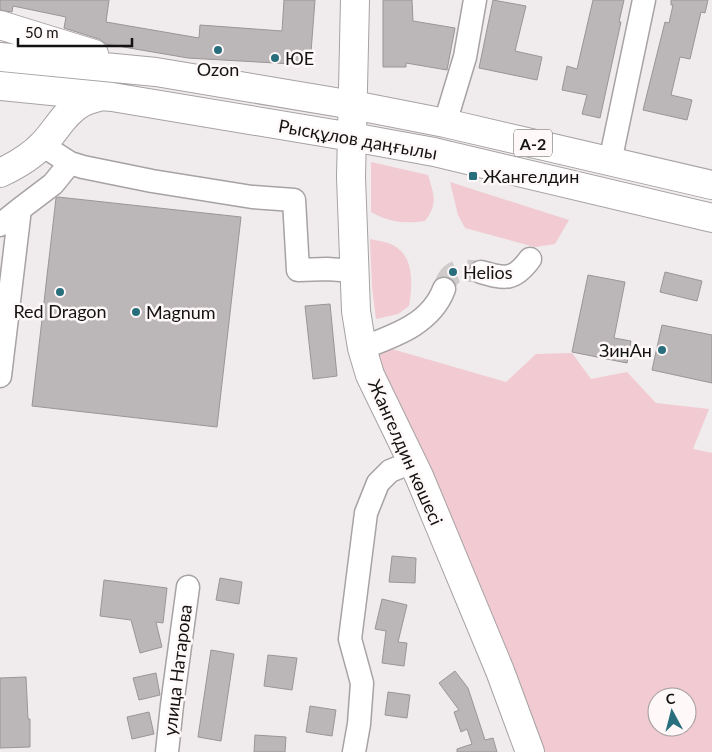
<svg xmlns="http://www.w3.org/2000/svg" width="712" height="752" viewBox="0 0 712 752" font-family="Lato,sans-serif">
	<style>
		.green { fill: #f1cad2; fill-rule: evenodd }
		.building { fill: #bbb6b7; stroke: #9a9596 }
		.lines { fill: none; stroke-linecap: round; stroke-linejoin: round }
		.minor-tunnel { stroke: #cfcbcb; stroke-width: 22; stroke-dasharray: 22 11; stroke-linecap: butt }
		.minor-casing { stroke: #a7a2a3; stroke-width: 25 }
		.major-casing { stroke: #a7a2a3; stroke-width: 30 }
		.minor { stroke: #fff; stroke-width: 22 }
		.major { stroke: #fff; stroke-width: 28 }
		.poi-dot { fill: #286e7c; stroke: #fef8f9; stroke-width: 2 }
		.labels { text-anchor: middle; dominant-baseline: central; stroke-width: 5; stroke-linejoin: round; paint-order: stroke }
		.shield { fill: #fef8f9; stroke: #5a5858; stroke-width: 1 }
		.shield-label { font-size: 16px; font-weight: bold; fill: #141313 }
		.poi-label { font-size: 18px; fill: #141313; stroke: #fef8f9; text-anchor: start }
		.street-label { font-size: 18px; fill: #141313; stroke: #fef8f9 }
	</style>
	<rect width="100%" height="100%" fill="#f0ebec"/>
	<path class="green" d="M371,162L428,175C434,195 438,204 425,221C404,224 389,222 371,212Z
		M450,182L569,220L555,244L535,247L465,228L458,215Z
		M370,239C378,241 390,242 396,247C415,259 412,288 409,306L398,314L376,319L372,287Z
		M378,345L506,382L536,354L572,353L591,379L627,372L656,403L709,409L693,449L712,453V752H541L380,379ZM657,697H687V727H657Z"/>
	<path class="building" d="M0,0H109L106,22L199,38L200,25L282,31L284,0H315L310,65L188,58L106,44L99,39L64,28L66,17L13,6L12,12L0,10Z
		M383,0H412L413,21L455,28L447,70L406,63V67H383Z
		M493,0L526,6L515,51L542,57L537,80L479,68Z
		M593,0H624L619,22H621L600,118L582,114L587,95L562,90L567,66L577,69Z
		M671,0H708L705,13L701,12L690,59L680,57L671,95L692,100L687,120L643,110L665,22L669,23L673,5H671Z
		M58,197L241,217L217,427L32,406L56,198Z
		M665,272L702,281L697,301L660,292Z
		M588,275L625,282L614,338L631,341L627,363L572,352Z
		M330,304L337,376L313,379L305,306Z
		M662,325L712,335V383L652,370Z
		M392,556L416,558L415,583L389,582Z
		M220,578L242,582L239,604L216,600Z
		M104,580L167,588L163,623L156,622L162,647L140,653L131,620L100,616Z
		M382,599L407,605L398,642L407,643L404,666L382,663L386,631L375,629Z
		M211,650L234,654L221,741L198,737Z
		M268,655L297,658L292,690L264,686Z
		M455,671L468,688L485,740L493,738L497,752H457V749L472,744L467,729L461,732L454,712L459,710L439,683Z
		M156,673L160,695L139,700L133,678Z
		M26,677L28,719H30V747L0,748V678Z
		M388,692L410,695L407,718L385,715Z
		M310,706L336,710L332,736L306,732Z
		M149,712L154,734L132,739L127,717Z
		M255,735L286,737L285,752H254Z"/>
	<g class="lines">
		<path class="minor-tunnel" d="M444,289C449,267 462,270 481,272"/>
		<g class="minor-casing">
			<path id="minor" d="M445,123L465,57L475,0
				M42,145L70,163L83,167L152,181L252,197L294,200L298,270L327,269L355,271
				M610,162L644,0
				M0,225L20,209
				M481,272C505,279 514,281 530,259
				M362,348C394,336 431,324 444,289
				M0,376L20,209L53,184L70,163
				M167,752L172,705L188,587
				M354,752L359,724L362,683L350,639L366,513L378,483L390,471L412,462"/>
		</g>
		<g class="major-casing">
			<path id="major" d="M355,0L351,177L356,311L362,348L370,375L419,476L500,671L530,752
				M0,25L94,54
				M0,57L156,72L353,105L445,123L712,185
				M0,86L112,97L352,137L434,152L712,218
				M0,173C15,166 31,157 43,144C56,131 63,114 80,104C86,100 95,98 102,96"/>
		</g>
		<use href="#minor" class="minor"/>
		<use href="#major" class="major"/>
	</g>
	<g class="poi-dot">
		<circle cx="218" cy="50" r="5"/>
		<circle cx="275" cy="58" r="5"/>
		<rect x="468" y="171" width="10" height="10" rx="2.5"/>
		<circle cx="453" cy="272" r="5"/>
		<circle cx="60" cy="292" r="5"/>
		<circle cx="136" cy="312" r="5"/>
		<circle cx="662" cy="350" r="5"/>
	</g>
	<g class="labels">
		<rect class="shield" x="514" y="129.5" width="38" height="27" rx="4"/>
		<g class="shield-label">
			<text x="533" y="143">A-2</text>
		</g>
		<g class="poi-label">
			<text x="285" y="58">ЮЕ</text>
			<text x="218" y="69" text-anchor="middle">Ozon</text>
			<text x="483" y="176">Жангелдин</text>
			<text x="463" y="272">Helios</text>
			<text x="60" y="311" text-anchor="middle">Red Dragon</text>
			<text x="146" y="312">Magnum</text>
			<text x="652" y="350" text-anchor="end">ЗинАн</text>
		</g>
		<g class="street-label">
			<text transform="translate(358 139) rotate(10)">Рысқұлов даңғылы</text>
			<text transform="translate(406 452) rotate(66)">Жангелдин көшесі</text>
			<text transform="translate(177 670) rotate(-83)">улица Натарова</text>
		</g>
	</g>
	<g transform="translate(672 712) rotate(353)"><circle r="24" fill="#fef8f9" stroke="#a09c9d"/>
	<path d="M0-4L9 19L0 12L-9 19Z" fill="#286e7c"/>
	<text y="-8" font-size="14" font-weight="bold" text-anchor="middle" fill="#141313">С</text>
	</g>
	<path d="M18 38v8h114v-8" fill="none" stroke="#141313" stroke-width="2.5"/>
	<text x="25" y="38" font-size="15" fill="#141313" stroke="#fef8f9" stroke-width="4" paint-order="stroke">50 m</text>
</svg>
